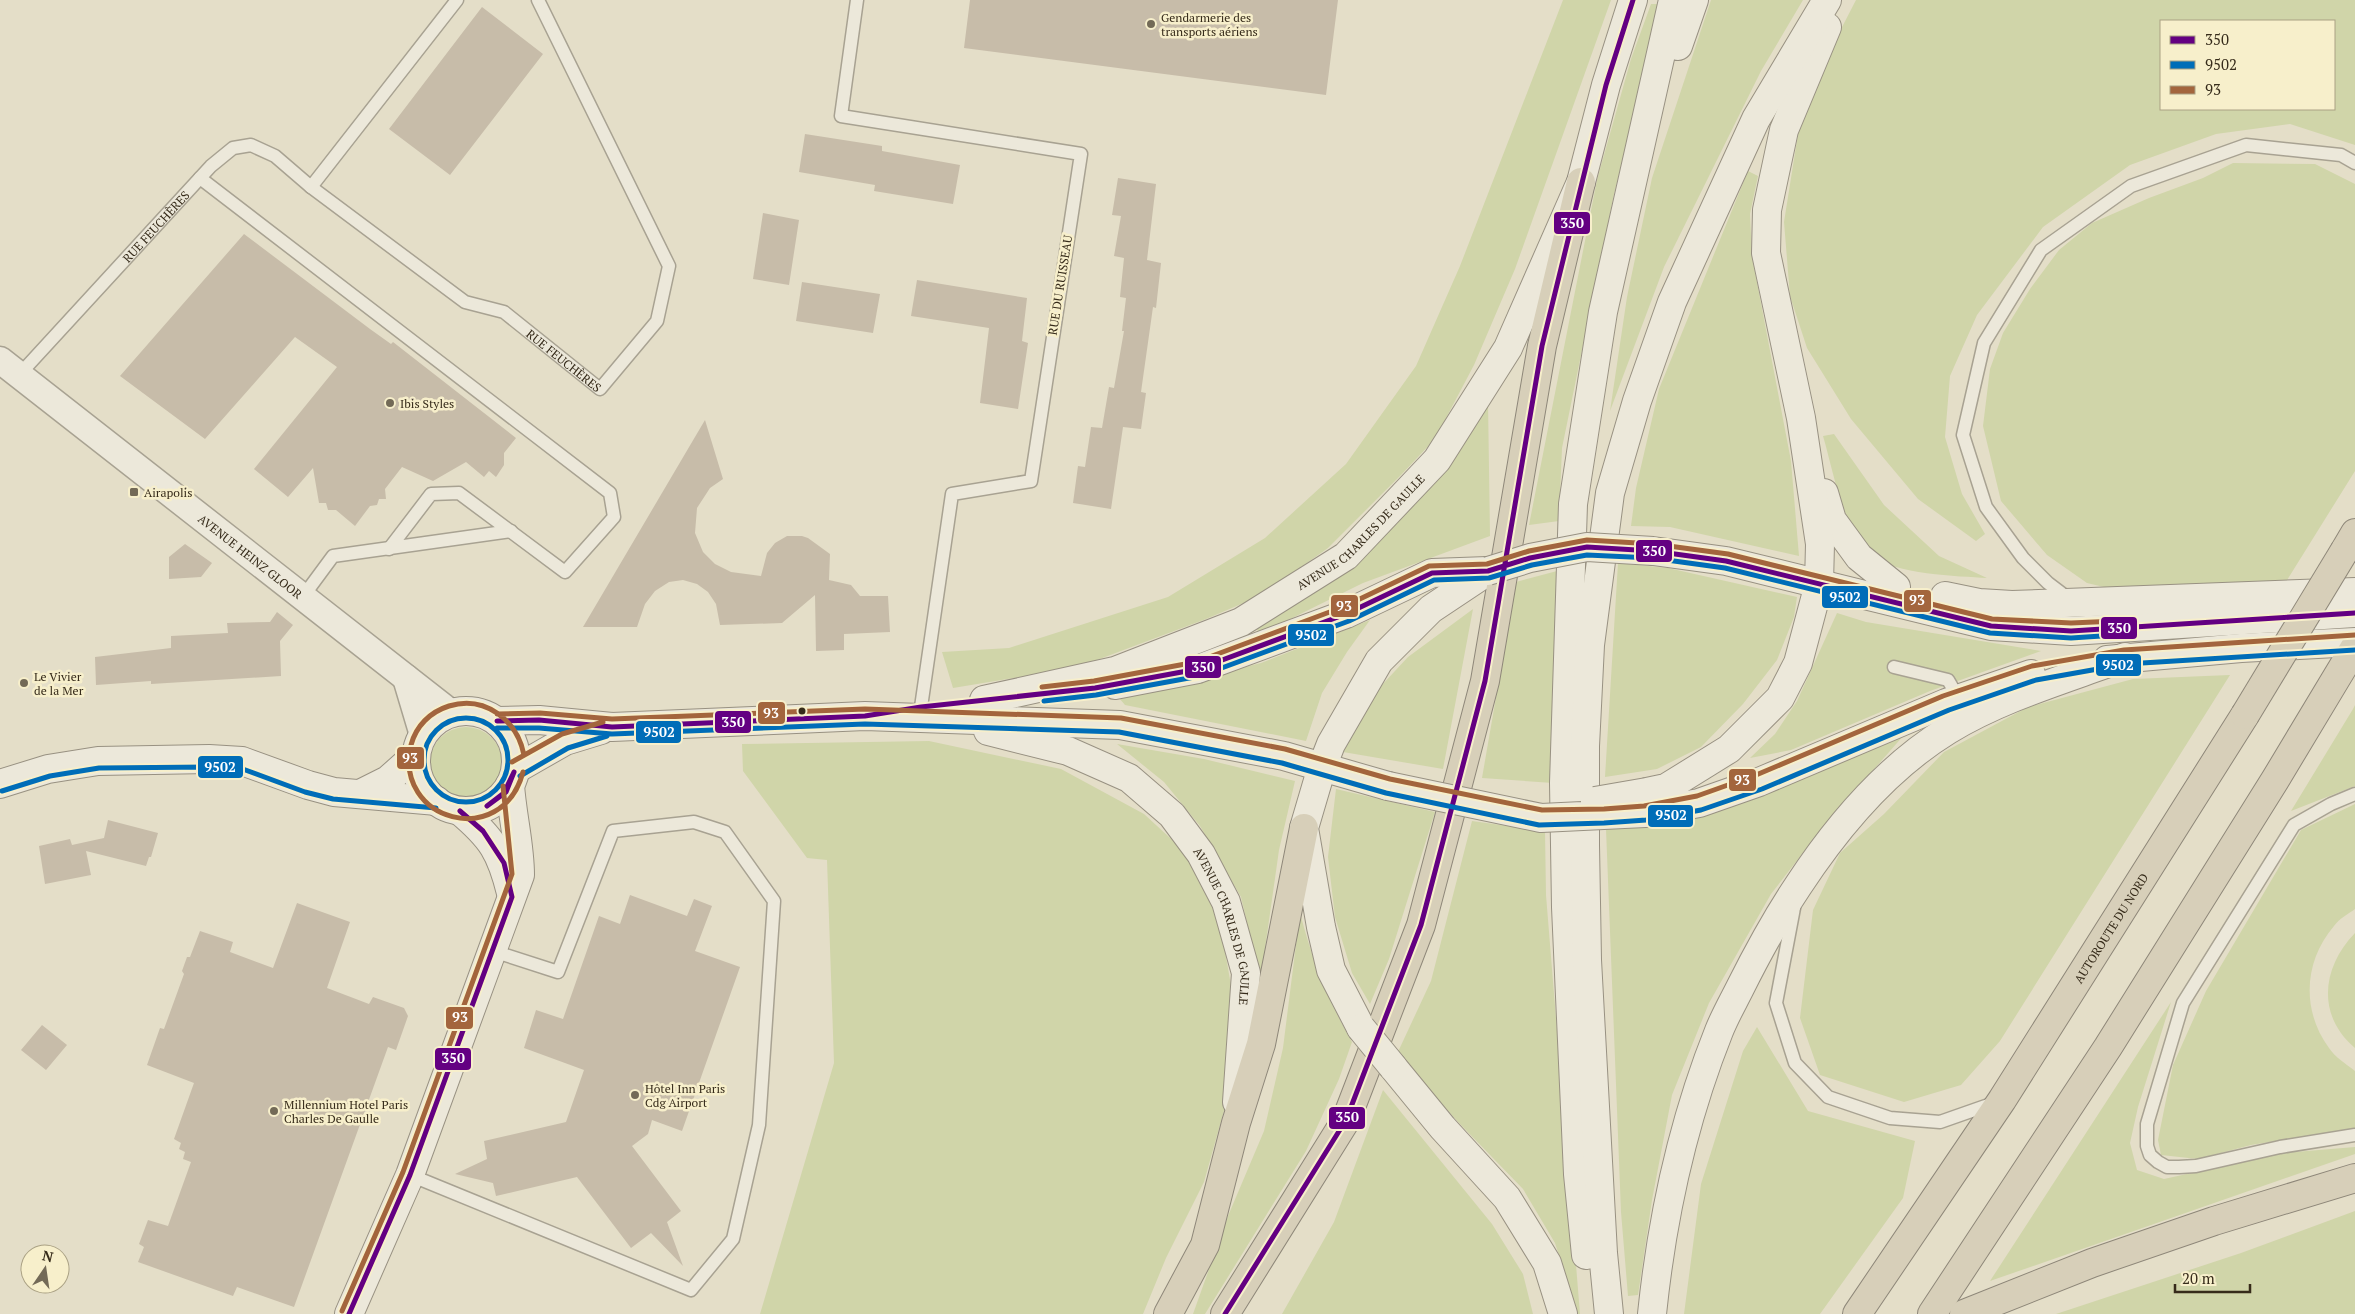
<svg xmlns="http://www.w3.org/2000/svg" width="2355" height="1314" viewBox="0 0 2355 1314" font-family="'PT Serif',serif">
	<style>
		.green { fill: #d0d5a9; fill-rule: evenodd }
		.building { fill: #c7bca9 }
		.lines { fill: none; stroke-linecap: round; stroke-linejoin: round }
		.lane-casing { stroke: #a8a292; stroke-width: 15 }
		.street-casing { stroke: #a8a292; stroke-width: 29 }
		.secondary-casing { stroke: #989182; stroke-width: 30 }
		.highway-casing { stroke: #8e8779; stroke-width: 30 }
		.lane { stroke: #ece8da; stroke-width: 12 }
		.street { stroke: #ece8da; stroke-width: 26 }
		.secondary { stroke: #ece8da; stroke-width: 28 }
		.highway { stroke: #d7cfb9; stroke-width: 28 }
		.secondary-bridge-casing { stroke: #989182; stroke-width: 30; stroke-linecap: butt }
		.highway-bridge-casing { stroke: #8e8779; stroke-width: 30; stroke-linecap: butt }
		.secondary-bridge { stroke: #ece8da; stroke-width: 28 }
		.highway-bridge { stroke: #d7cfb9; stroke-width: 28 }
		.bus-1-casing { stroke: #f7efcb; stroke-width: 9 }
		.bus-2-casing { stroke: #f7efcb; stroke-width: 9 }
		.bus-3-casing { stroke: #f7efcb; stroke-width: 9 }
		.bus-1 { stroke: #640082; stroke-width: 5 }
		.bus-2 { stroke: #006db8; stroke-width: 5 }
		.bus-3 { stroke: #a3653d; stroke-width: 5 }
		.poi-dot { fill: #736a57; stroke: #f7efcb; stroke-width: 2 }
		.bus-dot { fill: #362b1a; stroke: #f7efcb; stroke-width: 2 }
		.labels { text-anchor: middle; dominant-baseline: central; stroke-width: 5; stroke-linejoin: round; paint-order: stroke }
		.poi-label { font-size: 12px; fill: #362b1a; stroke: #f7efcb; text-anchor: start }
		.street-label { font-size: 12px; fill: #362b1a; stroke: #f7efcb }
		.line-badge { stroke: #f7efcb; stroke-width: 2 }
		.badge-label { font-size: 14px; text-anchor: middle; font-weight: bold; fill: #fff }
	</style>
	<rect width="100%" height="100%" fill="#e4dec8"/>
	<path class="green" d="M1563,0H1611L1515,269L1474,365L1435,439L1400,476L1328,548L1260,596L1206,619L1097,660L1032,675L953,688L942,652L1009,648L1168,597L1265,538L1346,464L1416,366L1460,266Z
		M1711,0H1803L1761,71L1664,267L1610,411L1627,297L1652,178Z
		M1856,0H2355V145L2290,124L2216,134L2130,165L2043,227L1977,315L1950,376L1945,437L1962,494L1985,534L1976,541L1918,499L1851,419L1807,348L1790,296L1784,222L1798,134L1824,62ZM2161,21H2334V109H2161Z
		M1651,4H1662L1614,194L1562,448L1559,521L1529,525L1597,180L1631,59Z
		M2233,163L2315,164L2355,184V471L2284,585L2129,593L2087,583L2047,555L2001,501L1983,426L1990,369L2003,333L2030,289L2059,250L2092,223L2149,198L2203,178Z
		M1748,171L1758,176L1750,214L1752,256L1791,461L1799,556L1670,527L1631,526L1636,488L1659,389Z
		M1488,401L1490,536L1363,583L1260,634L1254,625L1354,565Z
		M1834,434L1884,505L1939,556L1987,578C1958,576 1894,575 1872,555C1842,528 1834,473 1823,436Z
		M1618,563L1668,568L1797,597L1794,617L1777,660L1743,704L1701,747L1657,769L1605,777Z
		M1557,571L1553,783L1482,778L1516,582Z
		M1473,609L1443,769L1343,752L1367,701L1408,657Z
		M1837,613L1866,622L2041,651L1930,691L1791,750L1750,758L1775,734L1797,701Z
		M1370,620L1347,652L1322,693L1306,741L1125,705L1119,698L1261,663Z
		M2230,675L2000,1041L1961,1085L1904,1102L1820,1075L1800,1018L1813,910L1840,853L1884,814L1944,752L2028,707L2133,679Z
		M2355,705V786L2291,811L2353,709Z
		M430 763a36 36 0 1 1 72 0a36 36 0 1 1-72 0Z
		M1904,735L1819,832L1771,894L1709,1003L1672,1095L1652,1200L1638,1295L1628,1296L1621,1212L1606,829L1710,814Z
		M929,741L1061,769L1144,814L1193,859L1221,928L1233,997L1225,1107L1204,1182L1166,1258L1143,1314H760L834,1063L827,860L807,858L743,771L742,744Z
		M1117,744L1204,759L1295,781L1279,850L1256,1012L1253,948L1241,897L1200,826L1164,782Z
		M1336,789L1435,812L1389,959L1370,1004L1352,973L1335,917L1328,857Z
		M2355,804V909C2348,914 2339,919 2334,926C2304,961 2301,1010 2329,1048C2335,1057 2346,1064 2355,1071V1128L2251,1145L2198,1159L2161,1155L2158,1140L2173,1065L2206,991L2301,830Z
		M1472,821L1545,831L1546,895L1580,1314H1578L1555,1243L1523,1189L1458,1122L1397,1054L1431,981Z
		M1300,913C1313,962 1327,998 1352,1042L1339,1079L1306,1151L1205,1314H1193L1228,1216L1264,1131L1283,1048Z
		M2355,933V1048C2316,1015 2322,967 2355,933Z
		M2171,1002L2138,1107L2130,1143L2137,1170L2164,1179L2282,1153L2355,1147V1154L1990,1281Z
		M1757,1027L1808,1111L1915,1141L1903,1198L1820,1314H1684L1701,1184L1743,1051Z
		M1383,1090L1492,1224L1523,1274L1533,1314H1282L1334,1222Z
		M2355,1211V1314H2056L2241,1253Z"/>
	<path class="building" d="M970,0H1338L1326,95L964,48Z
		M482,7L543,54L450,175L389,129Z
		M805,134L882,146V151L960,165L953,204L874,191L875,185L799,172Z
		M1118,178L1156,184L1147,260L1161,263L1156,308L1153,307L1141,392L1146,393L1141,429L1123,427L1111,509L1073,503L1078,466L1085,467L1091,427L1102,428L1109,387L1114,388L1124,331H1122L1126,298L1120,297L1124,258L1114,256L1121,216L1112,215Z
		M763,213L799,220L789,285L753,279Z
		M244,234L370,329L391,344L393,342L516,438L504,453V465L496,477L489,471L484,477L466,462L433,481L402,467L385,489L386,499H379L377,505L370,506L355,526L336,510H328L326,503H319L313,468L288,497L254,469L337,367L295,337L205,439L120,376Z
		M917,280L1027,298L1022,341L1028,343L1018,409L980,403L989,328L911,316Z
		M802,282L880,294L873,333L796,321Z
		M705,420L723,479L710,488L697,508L695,533L703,552L715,564L731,572L761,576L767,553L775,543L787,536H802L808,538L830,554L829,580L851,585L860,596H888L890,632L844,634V650L816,651L815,595L782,623L720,625L716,604L708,592L697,584L683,580L669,582L655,591L645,604L637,627H583Z
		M185,544L212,563L201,577L169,579V557Z
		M277,612L293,625L280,641L281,676L151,684V681L96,685L95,657L171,648V636L228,633L227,623L270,622Z
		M108,820L158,833L151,857H149L146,866L86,851L91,875L45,884L39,846L70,839L72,845L104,838Z
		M630,895L687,916L694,899L712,906L695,951L740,967L682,1131L652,1120L648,1134L632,1146L681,1211L667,1222L683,1266L651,1233L631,1248L577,1177L496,1196L493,1183L455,1174L487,1159L484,1141L566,1122L584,1070L524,1048L536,1010L563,1019L599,916L620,924Z
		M297,903L350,922L327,988L369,1004L373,997L404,1008L408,1016L396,1050L388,1047L294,1307L237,1287L233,1296L138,1262L144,1247L139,1244L148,1220L168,1226L191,1162L183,1159L185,1152L179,1149L181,1143L174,1139L194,1083L147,1065L160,1028L164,1029L184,974L182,971L187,957H190L200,931L233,942L230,952L273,968Z
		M42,1025L67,1045L46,1070L21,1050Z"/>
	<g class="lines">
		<g class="lane-casing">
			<g id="lane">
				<path d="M857,0L841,116L1081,154L1031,481L952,494L921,707"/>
				<path d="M200,178L610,493L614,517L565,572L459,493L431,494L389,549"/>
				<path d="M311,187L457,0"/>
				<path id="s1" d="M19,375L211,166L233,148L251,145L275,156L311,187L465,302L504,312L600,389L657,321L669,266L538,0"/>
				<path d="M302,598L333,556L511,531"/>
				<path d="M2069,599L2048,583L2023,558L1986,507L1963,435L1984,343L2041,250L2131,186L2246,145L2341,155L2355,163"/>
				<path d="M1894,667L1948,680L1959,699"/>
				<path d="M2355,794L2331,804L2294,825L2183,1003L2147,1124V1146L2150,1155L2158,1162L2167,1167H2179L2196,1166L2280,1147L2355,1135"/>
				<path d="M1794,908L1776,1003L1795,1063L1828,1097L1890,1118L1940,1122L1997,1102"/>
				<path d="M410,1175L691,1290L733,1239L759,1125L774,901L725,832L694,822L613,831L558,972L493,951"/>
			</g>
		</g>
		<g class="street-casing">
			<g id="street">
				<path id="s2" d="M0,360L451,713"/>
				<path d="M406,678L423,735"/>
			</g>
		</g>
		<g class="secondary-casing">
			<g id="secondary">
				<path d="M1678,46L1694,0"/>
				<path d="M1824,493L1832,520L1859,557L1896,587"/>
				<path d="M1653,551L1726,561L1991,626L2071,631L2355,613"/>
				<path d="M1945,596L1979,603L2012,605L2355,592"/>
				<path d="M2107,660L2241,648L2355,642"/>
				<path d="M1115,685L1198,669L1346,614L1432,573L1488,571"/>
				<path id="s3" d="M984,700L1115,671L1241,622L1346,556L1437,460L1508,348L1581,182L1606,85L1633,0"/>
				<circle cx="466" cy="761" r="50"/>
				<path d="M497,721L539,720L612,727L865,716L1120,725L1284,756L1388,786"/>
				<path id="s4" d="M988,731L1068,751L1129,778L1172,815L1201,854L1226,902L1246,973L1237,1102"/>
				<path d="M516,769L565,741L601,730"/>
				<path d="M0,784L48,769L98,761L209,759L242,761L308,785L334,792L437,801"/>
				<path d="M1647,792L1666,788L1729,749L1780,698L1798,663L1819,584L1820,544L1801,418L1766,253L1767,210L1784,130L1827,27"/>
				<path d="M360,794L388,780L416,755"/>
				<path d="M460,811C492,838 501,852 511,893"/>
				<path d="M1645,813L1699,803L1759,782L1946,703L2031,674"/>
				<path d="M1361,1028L1331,970L1321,927L1304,828L1322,767L1331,744L1379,661L1431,609L1488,571"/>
				<path d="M1393,1067L1443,1128L1507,1198L1547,1263L1563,1314"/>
				<path d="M1586,1255L1578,1174L1566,907L1564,783L1573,504L1603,312L1673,0"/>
				<path d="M349,1314L410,1175L520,875C520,845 512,815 510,785"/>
				<path d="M1609,1314L1603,1253L1587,960L1585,845V746L1590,645L1610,493L1637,401L1672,302L1756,119L1827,0"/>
				<path d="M1652,1314C1662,1217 1683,1121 1719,1031C1725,1016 1733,1002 1740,988C1758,952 1776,919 1798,886C1838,825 1886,768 1948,730C2002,697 2066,679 2125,657"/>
			</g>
		</g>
		<g class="highway-casing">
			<g id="highway">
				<path d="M2345,550L2355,533"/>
				<path d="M1168,1314L1205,1245L1236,1123L1261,1044L1304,828"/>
				<path d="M1225,1314L1346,1120L1421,925L1485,681L1542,346L1581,182"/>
				<path id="s5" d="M1857,1314L2002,1100L2245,715"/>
				<path d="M1932,1314L2108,1047L2275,780L2355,647"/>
				<path d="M1964,1314L2092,1263L2214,1221L2355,1178"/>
			</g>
		</g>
		<use href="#lane" class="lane"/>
		<use href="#street" class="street"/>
		<use href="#secondary" class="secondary"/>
		<use href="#highway" class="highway"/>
		<g class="secondary-bridge-casing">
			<path id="secondary-bridge" d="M1488,571L1530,558L1587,547L1653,551
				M1388,786L1541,818L1645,813
				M1595,801L1647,792
				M1361,1028L1393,1067"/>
		</g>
		<g class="highway-bridge-casing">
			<path id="highway-bridge" d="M2245,715L2345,550"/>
		</g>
		<use href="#secondary-bridge" class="secondary-bridge"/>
		<use href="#highway-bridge" class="highway-bridge"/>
		<g class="bus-1-casing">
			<path id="bus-1" d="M497,721L539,720L612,727L865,716L921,707L1095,688L1198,669L1346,614L1432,573L1488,571L1530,558L1587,547L1653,551L1726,561L1991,626L2071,631L2355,613
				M487,806L504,793L514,772
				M487,806L506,792L514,772
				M349,1314L410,1175L512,897L504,863L483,831L460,811
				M1225,1314L1346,1120L1421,925L1485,681L1542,346L1606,85L1633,0"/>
		</g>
		<g class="bus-2-casing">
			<path id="bus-2" d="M1044,701L1096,695L1200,676L1349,621L1434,580L1489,578L1532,565L1587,555L1652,558L1725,568L1990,633L2071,638L2117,635
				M424 760a42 42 0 1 1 84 0a42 42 0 1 1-84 0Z
				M497,728H539L612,734L865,724L1119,732L1282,763L1386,793L1539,825L1604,823L1646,820L1701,810L1762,789L1949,710L2036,680L2126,664L2355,650
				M520,776L568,748L607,736
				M2,791L50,776L99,768L209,767L240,768L305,792L333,799L436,808"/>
		</g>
		<g class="bus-3-casing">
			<path id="bus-3" d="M1042,687L1094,681L1196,662L1343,607L1429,566L1487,564L1529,551L1587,540L1654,544L1728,554L1992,619L2071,623L2117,621
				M497,714L540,713L612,719L865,709L1121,718L1285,749L1390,779L1542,810L1604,809L1644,806L1697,796L1756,775L1943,696L2032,666L2124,650L2355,635
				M512,762L562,734L603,722
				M523,772C502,851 393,821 411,745C416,726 430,712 449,706C485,695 517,720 524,755
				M342,1311L403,1172L512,874L503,786"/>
		</g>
		<use href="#bus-1" class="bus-1"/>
		<use href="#bus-2" class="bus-2"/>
		<use href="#bus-3" class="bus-3"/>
	</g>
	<g class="poi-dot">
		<circle cx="1151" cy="24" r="5"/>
		<circle cx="390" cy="403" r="5"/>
		<rect x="129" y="487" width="10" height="10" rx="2.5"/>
		<circle cx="24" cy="683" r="5"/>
		<circle cx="635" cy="1095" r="5"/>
		<circle cx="274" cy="1111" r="5"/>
	</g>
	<circle class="bus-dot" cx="802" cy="711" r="4.5"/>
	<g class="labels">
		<g class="poi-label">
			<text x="1161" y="17">Gendarmerie des<tspan x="1161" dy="14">transports aériens</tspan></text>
			<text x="400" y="403">Ibis Styles</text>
			<text x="144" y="492">Airapolis</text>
			<text x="34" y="676">Le Vivier<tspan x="34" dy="14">de la Mer</tspan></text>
			<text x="645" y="1088">Hôtel Inn Paris<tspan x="645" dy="14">Cdg Airport</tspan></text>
			<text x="284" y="1104">Millennium Hotel Paris<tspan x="284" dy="14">Charles De Gaulle</tspan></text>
		</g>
		<g class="street-label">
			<text stroke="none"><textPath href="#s1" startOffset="202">RUE FEUCHÈRES</textPath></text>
			<text transform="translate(1060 285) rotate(-81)">RUE DU RUISSEAU</text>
			<text stroke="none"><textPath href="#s1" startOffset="714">RUE FEUCHÈRES</textPath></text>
			<text stroke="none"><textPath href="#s3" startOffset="420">AVENUE CHARLES DE GAULLE</textPath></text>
			<text stroke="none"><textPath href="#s2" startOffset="318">AVENUE HEINZ GLOOR</textPath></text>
			<text stroke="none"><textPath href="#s4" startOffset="331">AVENUE CHARLES DE GAULLE</textPath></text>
			<text stroke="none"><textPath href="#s5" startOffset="462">AUTOROUTE DU NORD</textPath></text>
		</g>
	</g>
	<g class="line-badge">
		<rect x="1553" y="211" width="38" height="24" rx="5" fill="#640082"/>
		<rect x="1635" y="539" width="38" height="24" rx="5" fill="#640082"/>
		<rect x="1821" y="585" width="48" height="24" rx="5" fill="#006db8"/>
		<rect x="1903" y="589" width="29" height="24" rx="5" fill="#a3653d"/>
		<rect x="1330" y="594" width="29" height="24" rx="5" fill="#a3653d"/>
		<rect x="2100" y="616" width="38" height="24" rx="5" fill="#640082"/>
		<rect x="1287" y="623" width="48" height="24" rx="5" fill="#006db8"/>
		<rect x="2095" y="653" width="47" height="24" rx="5" fill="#006db8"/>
		<rect x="1184" y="655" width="38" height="24" rx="5" fill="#640082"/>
		<rect x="757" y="701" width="29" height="24" rx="5" fill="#a3653d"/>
		<rect x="714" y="710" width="38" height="24" rx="5" fill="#640082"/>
		<rect x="635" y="720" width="47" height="24" rx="5" fill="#006db8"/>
		<rect x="396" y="746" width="29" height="24" rx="5" fill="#a3653d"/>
		<rect x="197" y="755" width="47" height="24" rx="5" fill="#006db8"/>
		<rect x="1728" y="768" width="29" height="24" rx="5" fill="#a3653d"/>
		<rect x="1647" y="804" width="47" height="24" rx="5" fill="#006db8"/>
		<rect x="445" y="1006" width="29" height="24" rx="5" fill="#a3653d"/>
		<rect x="434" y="1047" width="38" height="24" rx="5" fill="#640082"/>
		<rect x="1328" y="1106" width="38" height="24" rx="5" fill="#640082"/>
	</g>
	<g class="badge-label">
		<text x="1572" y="228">350</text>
		<text x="1654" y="556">350</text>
		<text x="1845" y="602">9502</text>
		<text x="1917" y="605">93</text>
		<text x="1344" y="611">93</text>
		<text x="2119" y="633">350</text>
		<text x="1311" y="640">9502</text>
		<text x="2118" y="670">9502</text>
		<text x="1203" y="672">350</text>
		<text x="771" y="718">93</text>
		<text x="733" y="727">350</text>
		<text x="659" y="737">9502</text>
		<text x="410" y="763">93</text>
		<text x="220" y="772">9502</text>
		<text x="1742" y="785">93</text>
		<text x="1671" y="820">9502</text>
		<text x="460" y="1022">93</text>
		<text x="453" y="1063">350</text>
		<text x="1347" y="1122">350</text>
	</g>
	<rect x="2160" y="20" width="175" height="90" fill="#f7efcb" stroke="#aaa184"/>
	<rect x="2170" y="36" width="25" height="8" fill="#640082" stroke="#aaa184"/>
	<text x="2205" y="45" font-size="15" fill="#362b1a">350</text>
	<rect x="2170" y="61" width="25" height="8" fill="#006db8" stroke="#aaa184"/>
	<text x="2205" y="70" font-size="15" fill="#362b1a">9502</text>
	<rect x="2170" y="86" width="25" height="8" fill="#a3653d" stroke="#aaa184"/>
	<text x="2205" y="95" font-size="15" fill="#362b1a">93</text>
	<g transform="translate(45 1269) rotate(13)"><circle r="24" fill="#f7efcb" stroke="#aaa184"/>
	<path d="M0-4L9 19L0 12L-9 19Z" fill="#736a57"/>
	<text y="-8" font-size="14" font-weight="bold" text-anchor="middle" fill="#362b1a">N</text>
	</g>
	<path d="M2175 1284v8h75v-8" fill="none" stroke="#362b1a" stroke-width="2.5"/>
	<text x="2182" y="1284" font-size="15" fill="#362b1a" stroke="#f7efcb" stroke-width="4" paint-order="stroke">20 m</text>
</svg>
